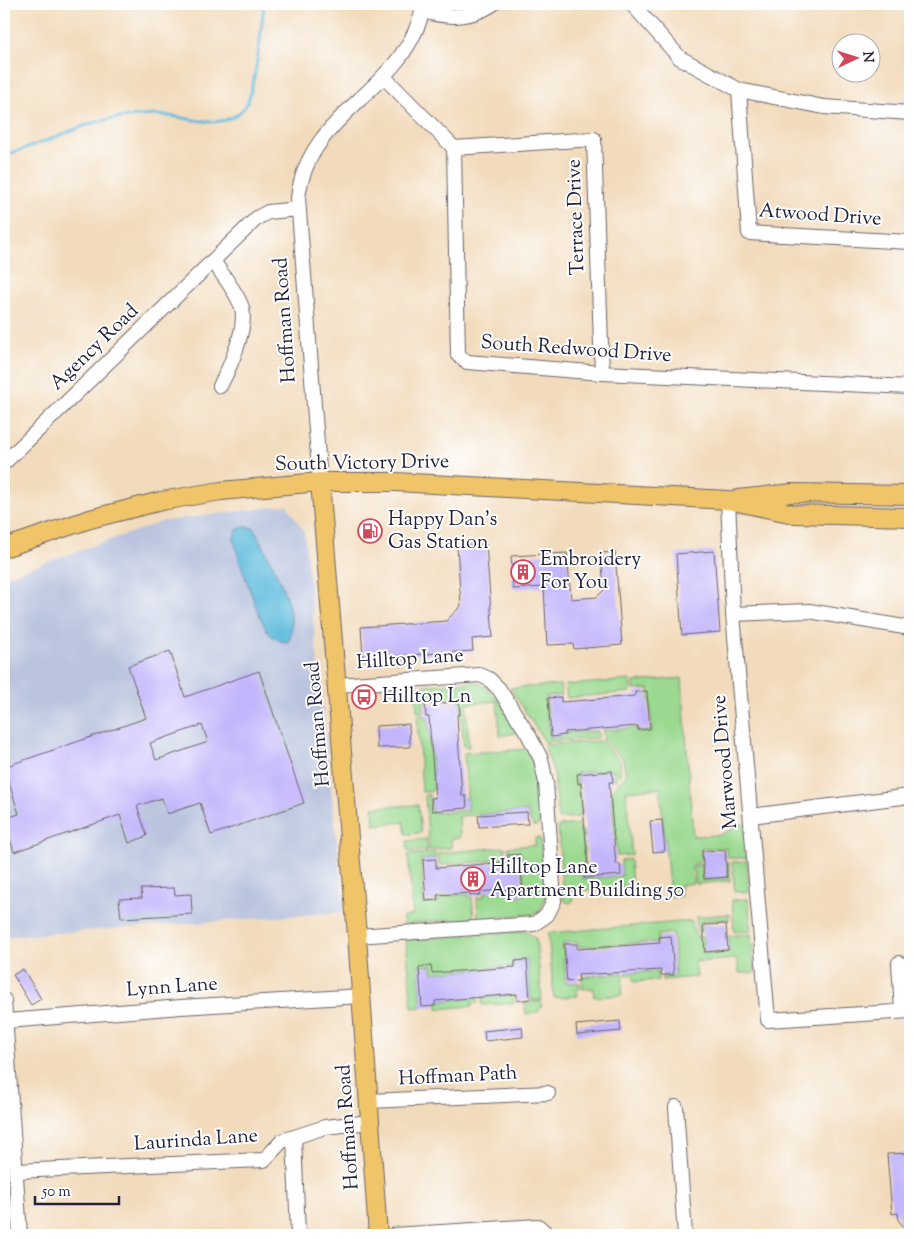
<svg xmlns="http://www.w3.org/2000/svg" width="914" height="1239" viewBox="0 0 914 1239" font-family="'Sorts Mill Goudy',serif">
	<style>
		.industrial { fill: #bac4de }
		.green { fill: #9ad98f; stroke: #5e7e65 }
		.water { fill: #5fbbdd; stroke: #406e8c }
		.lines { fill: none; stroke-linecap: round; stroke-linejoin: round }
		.stream { stroke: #5fbbdd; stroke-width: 3 }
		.building { fill: #c2b5fb; fill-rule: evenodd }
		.minor-casing { stroke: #6b6368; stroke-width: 16 }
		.major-casing { stroke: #6b6368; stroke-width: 20 }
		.minor { stroke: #fff; stroke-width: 14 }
		.major { stroke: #f0c469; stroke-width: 18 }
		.labels { text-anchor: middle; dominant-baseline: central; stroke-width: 4; stroke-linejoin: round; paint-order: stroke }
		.street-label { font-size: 20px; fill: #22223b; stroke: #fff }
		.poi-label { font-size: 20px; fill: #22223b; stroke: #fff; text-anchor: start }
	</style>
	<rect width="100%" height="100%" fill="#fff"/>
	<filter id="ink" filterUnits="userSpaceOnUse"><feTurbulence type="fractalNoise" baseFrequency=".02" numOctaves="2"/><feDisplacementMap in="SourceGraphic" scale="10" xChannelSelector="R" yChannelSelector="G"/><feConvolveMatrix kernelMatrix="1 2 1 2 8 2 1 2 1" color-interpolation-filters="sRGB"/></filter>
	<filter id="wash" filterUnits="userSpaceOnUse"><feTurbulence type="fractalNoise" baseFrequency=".0096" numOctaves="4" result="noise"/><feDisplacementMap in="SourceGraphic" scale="20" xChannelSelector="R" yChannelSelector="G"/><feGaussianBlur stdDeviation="1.12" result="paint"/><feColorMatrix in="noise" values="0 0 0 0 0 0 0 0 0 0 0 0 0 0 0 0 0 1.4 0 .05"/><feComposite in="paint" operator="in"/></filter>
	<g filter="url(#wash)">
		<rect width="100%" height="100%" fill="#f2dbbc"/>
		<path class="industrial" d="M287,505L304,531L344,912L4,937V577L164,521Z"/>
		<path class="green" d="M682,678L693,836L720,835L744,823L747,858H727L726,848L701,849V861L692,865L693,883L680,885L681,896L670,897L660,788L626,791L632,855L617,856L611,790L626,776L623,759L604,741L603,730L637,728V732L652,731L649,689L634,690V682Z
			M630,680L631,692L567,698L565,685Z
			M474,682C488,683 517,720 516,733L500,736L497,701L466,704L469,747H464L460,699L423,701L424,712H417L416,686Z
			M560,685L562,695L546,696L550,738L566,736V733L598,731V738L545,742L510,688Z
			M424,715V718H428L434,789L430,792H422L417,716Z
			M601,741L620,761V776L615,781L614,770L576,773L582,814H579V817L558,819L554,773L544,745Z
			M528,749L536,774L540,824L534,827L529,819L528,811L459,816L460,838L451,839V848L429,850L425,795H429L432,813L468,810L464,753Z
			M418,805L421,833L406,834L404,822L374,825L373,807Z
			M578,824L579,831H583L585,865H582L583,879L622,876L621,860L630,859L632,886L573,891V901L569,903L563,900L558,826Z
			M535,838H540L546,897L540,910L533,914L478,919L477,897H484L483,893L510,891L511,897L525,895L521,853L509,854L508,847L535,845Z
			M426,839L427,850L408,852L407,841Z
			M505,847V860L439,865L438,853Z
			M435,852L436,858L421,860L424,903L439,902V897L468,894L469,897H472L474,918L403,924V917L413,915L408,855Z
			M747,861L749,892H735L732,862Z
			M729,862L730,881L696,884L694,866L701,864L703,880L728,878L727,863Z
			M748,899L751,931L734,932L732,900Z
			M729,914V919L702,921V933L697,931L696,917Z
			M692,921L694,934L698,937H703V953L729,952V936L751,934L755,973H739L737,959L695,962L697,977L662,980V976L675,975L673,933L658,935V942L579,947L578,942L563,943L566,983H580L581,988L577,989L578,996L554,998L548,933Z
			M526,931L536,939L542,1000H531L527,959L514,960V966L432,973V965L419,966L422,1007L412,1008L406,940Z
			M657,971L658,980L634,982L633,976L626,977V973Z
			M623,973L622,995L594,997L593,988L583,989L582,977Z
			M514,995V1003L482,1005V998Z
			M477,998L478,1003H472V1006L438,1009L437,1001Z
			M541,1001L542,1006L538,1012L526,1014L525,1003Z"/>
		<path class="water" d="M245,527L254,528C267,555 303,615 288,642C280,642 273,638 268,632C261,624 233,546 234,537C234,536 237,530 237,530Z"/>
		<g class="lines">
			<path class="stream" d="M4,155C34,147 63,133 93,123C114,117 136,116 157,115C186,115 222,134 244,108C255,95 262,24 264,4"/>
		</g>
		<g id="blocks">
			<path class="building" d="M486,544L493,637L472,639L473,651L363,658L361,627L446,621L461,606L457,546Z
				M714,551L720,632L682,635L676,554Z
				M615,552L622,645L574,649L573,644L547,645L544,587L513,589L511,556L567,553L571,599L597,597L604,590L601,553Z
				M170,651L185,697L259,671L304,803L211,835L200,803L167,814L162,798L137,806L147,836L129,843L120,815L14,852L4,819L19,814L4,767L146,718L128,666ZM202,725L208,742L156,760L150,743Z
				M647,691L650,729L638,730V726L565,732V735L551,737L548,698L561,697V702L635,696V692Z
				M459,702L460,714L457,715L459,751L462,796H466L467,808L432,811L431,798H435L429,717H426L425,704Z
				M409,724L410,747L377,748L376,726Z
				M612,771L613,782H609L616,864H620L621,875L584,878L583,866H588L581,783L578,784L577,774Z
				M527,812L528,824L479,827L478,815Z
				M662,820L665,851L653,852L650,821Z
				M725,850L727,877L704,879L702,851Z
				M520,854L523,894L512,895V889L480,892V895L470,896V893L437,895L438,900L426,901L423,860L436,859V868L508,862V855Z
				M174,888L175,895L191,894L192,914L121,918L119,899L142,898L141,889Z
				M726,924L728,950L705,952L703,925Z
				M671,936L674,975H661V970L578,975L579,981L567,982L564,944H577V949L660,943L659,937Z
				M527,960L530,999L517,1001V994L435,1001V1006L422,1007L419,967L431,966L432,973L515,967V961Z
				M23,969L41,999L31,1005L13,975Z
				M620,1021L621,1031L577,1035L576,1025Z
				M522,1027L523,1037L485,1041L484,1031Z
				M910,1153V1226H903L899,1221L898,1213L892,1214L887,1154Z"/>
		</g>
	</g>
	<g filter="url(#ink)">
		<use href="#blocks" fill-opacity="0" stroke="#6b6368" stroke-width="1"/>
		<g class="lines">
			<g class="minor-casing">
				<path id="minor" d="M632,4L680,58L739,90L824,107L910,113
					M422,11C448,18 470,19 493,4
					M385,78L454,148L458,355L467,362L602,373L910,387
					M739,90L749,233L910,242
					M454,148L594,139L602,373
					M214,262C223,276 237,292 242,308C247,329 230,367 220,386
					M4,463L257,218L268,212L299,209
					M320,482L298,198C308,109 407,92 424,4
					M728,500L733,614L768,1020L910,1011
					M733,614L809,611L910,628
					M337,685L480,675L489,679L499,689L528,734L541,759L546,783L554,901L547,915L534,924L357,936
					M751,816L910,796
					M899,963L902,1011
					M4,1000L20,1235
					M7,1021L181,1007L362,996
					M369,1101L548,1093
					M676,1107L685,1235
					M294,1137L298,1235
					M16,1171L264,1160L282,1141L325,1127L370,1122
					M394,1235L538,1226L548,1235"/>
			</g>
			<g class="major-casing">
				<path id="major" d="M320,482L357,936L378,1235
					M738,499L792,493L910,495
					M4,548L90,519L161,501L221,491L320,482H395L728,500L794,514L910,517"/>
			</g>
			<use href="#minor" class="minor"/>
			<use href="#major" class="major"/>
		</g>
	</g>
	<defs>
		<g id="fuel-ring" transform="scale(1.25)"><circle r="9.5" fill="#fff" stroke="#d1495b" stroke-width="1.5"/><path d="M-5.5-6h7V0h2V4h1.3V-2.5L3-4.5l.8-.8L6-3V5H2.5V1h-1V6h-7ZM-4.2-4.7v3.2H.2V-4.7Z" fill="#d1495b"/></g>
		<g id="building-ring" transform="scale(1.25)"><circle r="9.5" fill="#fff" stroke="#d1495b" stroke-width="1.5"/><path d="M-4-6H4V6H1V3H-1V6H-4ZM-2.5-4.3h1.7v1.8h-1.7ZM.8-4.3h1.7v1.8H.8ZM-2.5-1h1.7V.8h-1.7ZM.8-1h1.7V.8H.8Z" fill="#d1495b"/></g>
		<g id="bus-ring" transform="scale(1.25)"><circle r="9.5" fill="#fff" stroke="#d1495b" stroke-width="1.5"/><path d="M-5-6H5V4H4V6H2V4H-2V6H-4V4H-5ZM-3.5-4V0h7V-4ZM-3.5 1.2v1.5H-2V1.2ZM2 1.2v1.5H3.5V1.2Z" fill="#d1495b"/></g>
	</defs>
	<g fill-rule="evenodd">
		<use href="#fuel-ring" x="370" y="531"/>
		<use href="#building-ring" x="523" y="572"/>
		<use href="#bus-ring" x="364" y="697"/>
		<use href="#building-ring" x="473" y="879"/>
	</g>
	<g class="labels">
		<g class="street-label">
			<text transform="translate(820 216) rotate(4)">Atwood Drive</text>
			<text transform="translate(577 217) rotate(-92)">Terrace Drive</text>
			<text transform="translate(286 320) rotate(-94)">Hoffman Road</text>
			<text transform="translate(95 348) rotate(-44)">Agency Road</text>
			<text transform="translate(576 350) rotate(4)">South Redwood Drive</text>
			<text transform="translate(362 464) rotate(-1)">South Victory Drive</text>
			<text transform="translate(410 660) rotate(-4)">Hilltop Lane</text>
			<text transform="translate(319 724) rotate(-95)">Hoffman Road</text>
			<text transform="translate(726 762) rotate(-95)">Marwood Drive</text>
			<text transform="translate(172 988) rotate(-4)">Lynn Lane</text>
			<text transform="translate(458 1077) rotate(-3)">Hoffman Path</text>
			<text transform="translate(349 1127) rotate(-94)">Hoffman Road</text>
			<text transform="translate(196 1141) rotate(-4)">Laurinda Lane</text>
		</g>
		<g class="poi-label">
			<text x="388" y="520">Happy Dan's<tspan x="388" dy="23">Gas Station</tspan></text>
			<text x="540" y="560">Embroidery<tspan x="540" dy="23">For You</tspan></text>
			<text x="382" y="697">Hilltop Ln</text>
			<text x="490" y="868">Hilltop Lane<tspan x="490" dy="23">Apartment Building 50</tspan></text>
		</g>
	</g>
	<rect width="914" height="1239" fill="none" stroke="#fff" stroke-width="20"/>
	<g transform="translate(856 58) rotate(86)"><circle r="24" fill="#ffffff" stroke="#a7a7b1"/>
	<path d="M0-4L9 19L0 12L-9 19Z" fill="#d1495b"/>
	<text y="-8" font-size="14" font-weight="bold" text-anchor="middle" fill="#22223b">N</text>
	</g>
	<path d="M35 1196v8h84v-8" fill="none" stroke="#22223b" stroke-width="2.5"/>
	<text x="42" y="1196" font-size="15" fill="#22223b" stroke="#ffffff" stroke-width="4" paint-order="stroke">50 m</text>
</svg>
